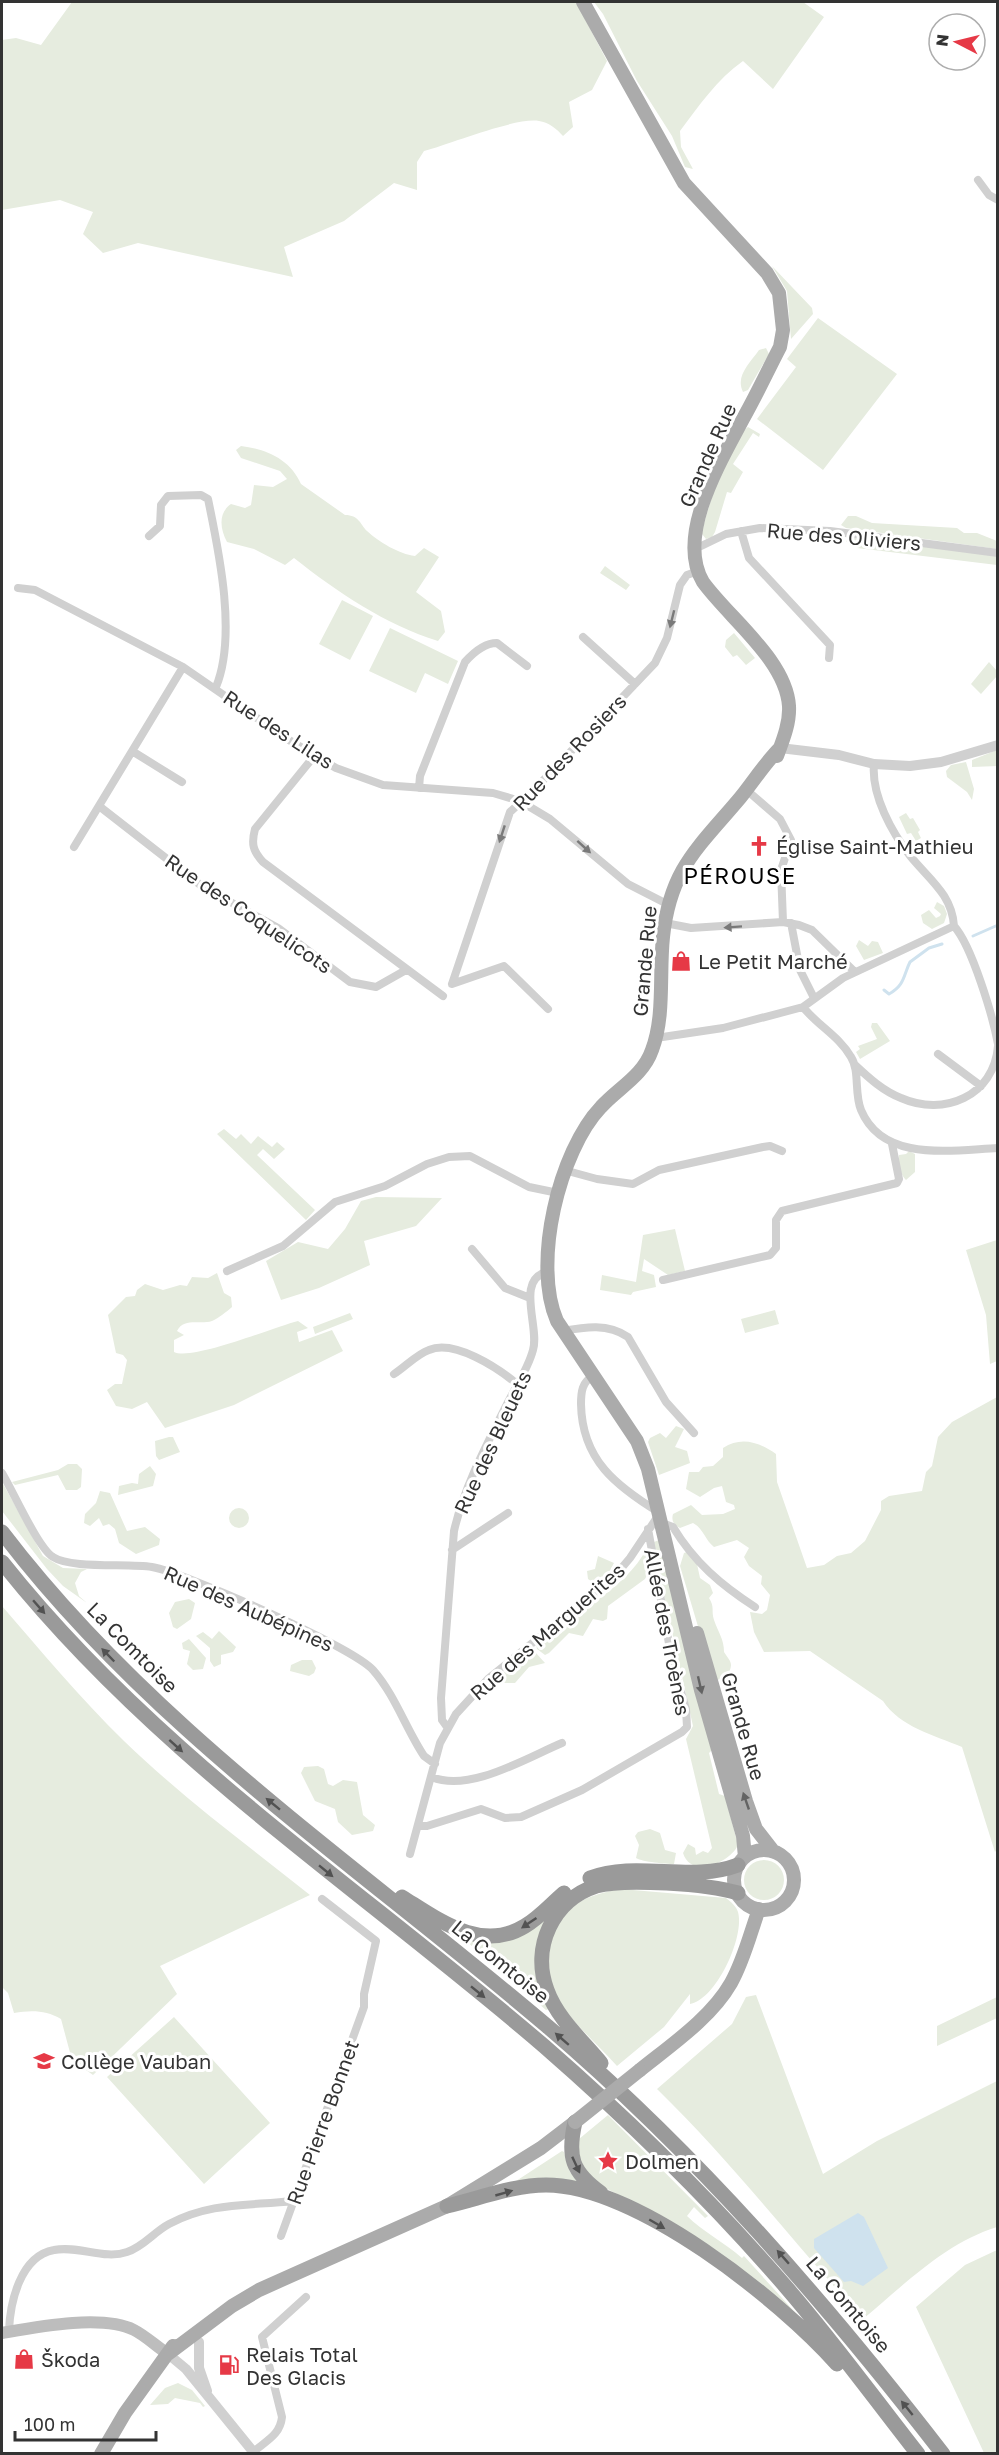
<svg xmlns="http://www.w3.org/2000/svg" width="999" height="2455" viewBox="0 0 999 2455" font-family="'Golos Text',sans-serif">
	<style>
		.green { fill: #e6ecdf }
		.water { fill: #cfe2ee }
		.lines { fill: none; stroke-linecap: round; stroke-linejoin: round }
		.stream { stroke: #cfe2ee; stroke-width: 3 }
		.minor { stroke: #d0d0d0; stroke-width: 8 }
		.tertiary { stroke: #d0d0d0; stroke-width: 10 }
		.secondary { stroke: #bdbdbd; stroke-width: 12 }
		.primary { stroke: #ababab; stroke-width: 14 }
		.motorway { stroke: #9a9a9a; stroke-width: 15 }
		.primary-bridge { stroke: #ababab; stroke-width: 14 }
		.oneway { fill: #7a7a7a }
		.oneway2 { fill: #525252 }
		.oneway3 { fill: #636363 }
		.labels { text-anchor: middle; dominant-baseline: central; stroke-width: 6; stroke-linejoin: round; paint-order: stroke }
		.street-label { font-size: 20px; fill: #333; stroke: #fff }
		.poi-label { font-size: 20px; fill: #333; stroke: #fff; text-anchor: start }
		.quarter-label { font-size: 22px; letter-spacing: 1.5px; fill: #000; stroke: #fff }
	</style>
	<rect width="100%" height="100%" fill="#fff"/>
	<path class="green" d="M72,2H576L607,61L592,90L569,102L573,127L563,136C557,129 548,122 539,121C516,117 450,144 424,151L417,162V190L394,183L344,221L284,247L293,277L138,243L103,253L83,234L93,212L60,200L2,210V40L16,38L41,45Z
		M594,2H803L824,17L773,89L743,61C717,79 699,106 680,131L681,147L693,169L685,167L672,136L637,81L603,14Z
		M772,266L812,308L813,314L791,339L787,291Z
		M818,318L897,374L823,470L757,419L796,367L787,359Z
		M766,348L769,354L748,390L743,392C735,376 750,363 759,350Z
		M748,427L760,434L759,437L753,433L733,464L743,472L731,493L727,492L715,532L712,537L706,539L702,534C705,512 731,439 748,427Z
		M241,446C266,449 290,459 301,484L345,515C359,515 360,524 367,531C379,542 399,554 415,556L424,548L439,557L416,592L441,611L445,632L438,641C386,625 337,592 294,558L285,565L254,549L227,542C220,529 218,513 231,504L245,508L251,505L254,485L273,487L287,479L280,471L241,458L236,450Z
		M848,516H856L872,523L957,528L964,533H977L997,541V549L846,528L841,525Z
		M850,537L866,541H891L911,548L923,545L997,556V565L857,548L850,546L846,541Z
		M605,566L630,585L626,590L600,573Z
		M342,600L373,616L350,660L319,644Z
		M390,628L458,661L448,684L425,673L416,693L369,671Z
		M734,633L755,658L746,665L737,655L733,657L725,647L726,640Z
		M989,662L997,671V676L981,694L971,684Z
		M997,750L998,766L972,767V760Z
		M966,762L974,789L972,800L967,792L947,777L946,771L951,765Z
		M906,813L910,819L913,818L920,830L918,832L921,838L916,841L911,833L907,834L899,817Z
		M937,902L944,906L947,914L944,923L932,929L923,923L921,915L929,910L936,918L940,916L941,914L934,908Z
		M859,940L868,946L872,941L878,942L883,953L864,960L856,946Z
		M872,1023H877L890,1041L860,1059L856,1052L860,1049L858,1046L877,1039L871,1027Z
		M224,1129L236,1139L241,1134L251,1144L258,1136L272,1147L277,1142L285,1149L274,1159L263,1149L257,1155L315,1210L306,1220L217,1134Z
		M909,1151L915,1154V1172L906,1180C900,1175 898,1162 899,1155L906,1154Z
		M376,1197L442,1198L416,1226L364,1241L370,1265L319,1288L281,1300L266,1261L298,1242L328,1249L345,1229L361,1201Z
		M675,1229L685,1271L668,1275L644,1259L642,1271L654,1275L656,1287L633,1292L631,1295L600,1290L602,1275L636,1282L643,1235Z
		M997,1240V1361L990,1364L986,1315L966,1250Z
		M217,1273L224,1293L231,1297L232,1307C226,1312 219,1318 212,1321C200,1325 184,1317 177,1331L184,1335L174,1340V1352C193,1361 274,1327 298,1321L308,1328L297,1332L299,1342L332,1330L343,1351L234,1405L165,1428L147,1402L132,1409L116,1406L107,1390L115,1384H122L127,1360L123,1355L116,1353L108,1315L126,1297L135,1296L137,1290L145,1284L163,1290L180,1285L187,1286L192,1277L208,1278Z
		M775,1310L779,1324L745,1333L741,1319Z
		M350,1313L353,1319L315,1334L313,1327Z
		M997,1397L998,1848L995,1852L962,1747C934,1735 900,1727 883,1701L810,1651L764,1652L754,1632L750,1612L762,1614L767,1610L770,1595L761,1584L762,1576L749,1566L744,1557L749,1548L737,1540L714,1547C705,1540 703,1528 693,1523L680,1528C674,1525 671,1521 673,1514L691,1505L702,1515L723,1514L735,1509L734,1505L726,1502L722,1486L714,1488L700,1497L686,1489L689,1472H699L703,1467L713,1466L723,1457V1448C741,1436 759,1442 776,1454L777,1482L807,1568L824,1565L837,1556L851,1553L865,1541L881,1510V1501L889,1496L922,1491L926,1472L932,1466L938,1437L952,1422Z
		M676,1426L684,1429L675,1447L687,1451L690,1463L659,1475L648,1442L650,1438L660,1433L666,1438Z
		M169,1437H173L180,1452L159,1460L156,1456L155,1441Z
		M68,1464H77L82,1469L81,1487L77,1490H66L58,1475L15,1485L12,1482L58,1470Z
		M150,1466L156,1474L153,1486L118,1495L119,1486L132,1483L138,1484L139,1474Z
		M2,1482L43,1556L63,1568L87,1569L81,1572L75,1583L79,1596L87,1603L63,1586L47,1569L2,1511Z
		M100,1491L110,1493L127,1531L145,1527L160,1539L159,1545L136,1554L119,1543L115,1529L109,1524L103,1526L99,1518L90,1526L84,1523L85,1514L96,1503Z
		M229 1518a10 10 0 1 1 20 0a10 10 0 1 1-20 0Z
		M659,1540L713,1749L709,1753L719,1794L725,1796L738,1845C730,1863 691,1879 683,1853L688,1844L695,1848L696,1855L703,1851L708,1853L712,1848L686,1739L693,1726L656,1560L654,1542Z
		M647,1548L651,1567L645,1579L608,1606L607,1619L603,1621L593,1619L583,1636L569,1633L549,1653L545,1655L537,1649L536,1644C574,1611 624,1592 647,1548Z
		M687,1552L697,1564L700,1578L710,1585L713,1593L709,1598C715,1607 711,1611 714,1620C718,1632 724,1639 724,1652C731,1663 734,1662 727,1677L717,1680L711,1670L680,1566L684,1553Z
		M598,1556L614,1563L607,1576L591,1581L588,1579L587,1571L595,1569Z
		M189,1599L195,1603L191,1619L177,1629L173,1627L169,1613L175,1602Z
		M2,1606C41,1651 80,1698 124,1741C182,1797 247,1845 310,1895L160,1966L177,1994L93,2075L72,2060L61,2019C46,2010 31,2010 14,2013L8,1993L2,1987Z
		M219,1631L236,1647L233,1652L221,1655V1664L214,1667L210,1661V1648L196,1636L203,1632L212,1639Z
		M189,1639L206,1658L203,1669L193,1670L187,1664L190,1651L183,1649L182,1643Z
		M529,1651L536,1653L545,1663L529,1667L515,1683H502L500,1675Z
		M302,1660H312L316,1668L314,1673L309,1676L290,1671L291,1665Z
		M318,1766L324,1769L328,1784L333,1786L343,1780L357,1782L363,1815L375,1825L373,1831L352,1835L338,1822L335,1809L315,1801L301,1773L304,1767Z
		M650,1829L660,1833L665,1850L676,1853L674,1864C666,1864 643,1862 636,1858L639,1845L635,1836L638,1832Z
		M744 1880a20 20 0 1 1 40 0a20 20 0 1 1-40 0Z
		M621,1889L726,1898C731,1902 736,1906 738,1912C745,1937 716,2000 690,2004V1994L664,2027L617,2066C598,2045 574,2024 558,2001C551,1990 550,1978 549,1966C545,1915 577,1896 621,1889Z
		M545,1916L549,2009L546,2010L465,1940Z
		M756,1995L823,2174L877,2141L997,2081V2227C945,2243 904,2285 863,2319C794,2243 731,2161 657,2089L732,2024L746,1997Z
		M997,1997V2018L937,2046V2026Z
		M174,2017L270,2123L204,2184L107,2077Z
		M608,2115L708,2216L705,2218L694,2207L687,2216C703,2232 724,2242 742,2258L744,2256L801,2319L630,2201L596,2183L577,2159L579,2139Z
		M562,2151L564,2152L570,2172L579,2183H513Z
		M997,2250V2453H984L916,2307L965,2265Z
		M178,2383L192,2390L205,2406L203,2407L200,2403L175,2398L168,2404L150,2405L165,2388Z"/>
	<path class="water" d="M858,2213L864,2217L888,2268L863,2286L851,2281L844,2282L814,2248V2239Z"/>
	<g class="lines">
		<path class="stream" d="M973,936L998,925
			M884,990L889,994C905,985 903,976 910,962L929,948L942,944"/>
		<path class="minor" d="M978,180L989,195L998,200
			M741,531L749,558L830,645L829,658
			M149,536L160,526L161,505L168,496L201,495L208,499C219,552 237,636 216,687
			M695,549L726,534L760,528L830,531L998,553
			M18,588L35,590L183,667L289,740L336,768L383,785L493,793L520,801L550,819L628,884L671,906
			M583,637L635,684
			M132,751L182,782
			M315,755L255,829C251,844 253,851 263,862L443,996
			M874,764C871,795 892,833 911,857C930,880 952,895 954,926
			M419,788L420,776L465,662C473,653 485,643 497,643L527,666
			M750,793L780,819L791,840L781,870L783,922
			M99,806L203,887L278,928L350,982L376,987L406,970
			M74,847L183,667
			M665,923L691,928L783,922L799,925L812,930L855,972
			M791,923L800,970L814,998
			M954,926C972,946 993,1017 998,1044
			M452,984L510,812L536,788L655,663L667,638L680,585L687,575L698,571
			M452,984L504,966L548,1009
			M803,1007C817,1025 839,1036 851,1057C860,1071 854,1093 861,1110C883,1163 952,1150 998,1148
			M656,1038L723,1028L803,1007L843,978L954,926
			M938,1054L981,1086
			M855,1065C869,1078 883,1091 901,1098C944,1117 994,1096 998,1046
			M564,1170L597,1179L633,1184L659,1170L763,1147L770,1146L782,1151
			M472,1249L505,1288L530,1298
			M227,1271L283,1246L335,1202L385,1186L427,1164L449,1157L470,1156L529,1187L558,1193
			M663,1280L770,1255L776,1248V1220L782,1211L897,1183L899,1179L892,1144
			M562,1331C585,1327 608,1323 628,1337L666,1402L694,1433
			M394,1374C405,1367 417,1354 429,1350C454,1339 498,1368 517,1384
			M2,1473C13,1491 38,1548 53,1557C71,1569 128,1563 152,1567C186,1573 352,1647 373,1670C395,1695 406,1729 424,1756L435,1764
			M662,1523L673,1527C694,1562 721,1585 755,1607
			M452,1550L508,1513
			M447,1727L442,1720L441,1698L454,1531C464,1487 487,1444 507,1404C516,1386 528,1369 533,1350C540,1328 515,1279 547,1272
			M432,1777C469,1793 526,1758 562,1743
			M418,1826H427L481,1809L505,1818L521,1817L582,1790L682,1732L687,1727L686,1709L672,1660L648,1529
			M410,1854L440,1743L456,1714L489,1678L614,1577L630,1558L660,1513C616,1486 582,1460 581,1404C581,1392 582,1382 593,1376
			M281,2236L364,2007V1994L376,1941L322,1899
			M9,2331C10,2303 20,2256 54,2250C78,2245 104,2260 127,2252C143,2247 154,2232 169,2224C210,2202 248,2206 293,2201
			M251,2454C265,2441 280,2436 282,2417L262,2337L306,2297"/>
		<path class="tertiary" d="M780,748L839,755L874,764L910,766L941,762L998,745
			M199,2342V2368L207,2391
			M168,2354L186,2369L255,2454"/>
		<path class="secondary" d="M2,2333C36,2327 102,2314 134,2330C146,2336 157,2347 168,2354"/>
		<path class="primary" d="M583,2L684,183L767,273L779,293L783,330L780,347C768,370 757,394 744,417C722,459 675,535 703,582C729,618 786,660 789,706C790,723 783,740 777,756
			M697,1633L746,1801L756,1829L774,1852
			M734 1880a30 30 0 1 1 60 0a30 30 0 1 1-60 0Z
			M745,1857L743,1836L701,1690L648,1469L637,1441L557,1321C532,1264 559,1151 601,1107C618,1088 643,1076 652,1050C665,1016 659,974 663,937C670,869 698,848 740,798C753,782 765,763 780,748
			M640,2070C671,2045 711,2018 731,1983C744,1960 750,1934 759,1909
			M168,2354L232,2306L259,2290L447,2206L541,2148L575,2122
			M101,2454L125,2413L173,2346"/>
		<path class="motorway" d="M2,1532C152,1729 360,1867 547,2026C696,2153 823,2299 943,2454
			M2,1562C154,1754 360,1888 544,2046C630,2121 711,2200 786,2287C832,2340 874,2398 918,2454
			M590,1878C637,1860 690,1883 738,1865
			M402,1897C439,1920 481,1953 525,1926C540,1917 551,1904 564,1893
			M601,2063C582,2040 557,2018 547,1990C531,1947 553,1900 596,1886C625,1878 708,1884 738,1893
			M575,2122C567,2157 572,2172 601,2193
			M447,2206C478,2199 513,2185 546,2185C636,2185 779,2299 837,2364"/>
		<path class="primary-bridge" d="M575,2122L640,2070"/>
	</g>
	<defs><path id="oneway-solid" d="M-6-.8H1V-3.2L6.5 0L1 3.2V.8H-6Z" transform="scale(1.5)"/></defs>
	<g class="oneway">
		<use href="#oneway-solid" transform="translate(672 619) rotate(104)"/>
		<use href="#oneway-solid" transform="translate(502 834) rotate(108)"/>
		<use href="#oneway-solid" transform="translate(584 847) rotate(42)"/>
		<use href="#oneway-solid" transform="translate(733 927) rotate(176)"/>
	</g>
	<g class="oneway2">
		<use href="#oneway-solid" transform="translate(39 1607) rotate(49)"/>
		<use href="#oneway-solid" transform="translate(108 1655) rotate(-134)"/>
		<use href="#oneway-solid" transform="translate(176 1746) rotate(42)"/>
		<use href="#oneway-solid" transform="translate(273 1804) rotate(-141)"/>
		<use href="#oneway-solid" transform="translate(326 1871) rotate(39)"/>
		<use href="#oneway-solid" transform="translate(529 1923) rotate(146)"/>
		<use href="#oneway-solid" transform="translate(478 1992) rotate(39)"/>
		<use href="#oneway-solid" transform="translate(562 2039) rotate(-139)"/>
		<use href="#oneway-solid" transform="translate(576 2165) rotate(65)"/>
		<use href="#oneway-solid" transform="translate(504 2193) rotate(-16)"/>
		<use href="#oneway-solid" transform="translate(657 2224) rotate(30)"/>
		<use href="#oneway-solid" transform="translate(783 2257) rotate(-131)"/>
		<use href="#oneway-solid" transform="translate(907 2408) rotate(-129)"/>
	</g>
	<g class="oneway3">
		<use href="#oneway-solid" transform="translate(700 1685) rotate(77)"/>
		<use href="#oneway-solid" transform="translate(746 1801) rotate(-109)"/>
	</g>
	<defs>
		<g id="church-bare" transform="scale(1.62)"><path d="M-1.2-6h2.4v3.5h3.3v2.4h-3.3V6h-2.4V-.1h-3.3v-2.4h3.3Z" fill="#e63946" stroke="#fff" stroke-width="2.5" paint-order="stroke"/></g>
		<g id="shop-bare" transform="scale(1.62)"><path d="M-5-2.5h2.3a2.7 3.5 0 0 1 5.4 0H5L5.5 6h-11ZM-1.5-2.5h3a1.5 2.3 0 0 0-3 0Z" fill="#e63946" stroke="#fff" stroke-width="2.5" paint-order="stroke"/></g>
		<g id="school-bare" transform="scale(1.62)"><path d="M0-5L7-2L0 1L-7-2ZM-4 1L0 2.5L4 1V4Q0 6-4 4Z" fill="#e63946" stroke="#fff" stroke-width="2.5" paint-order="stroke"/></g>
		<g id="sight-bare" transform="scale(1.62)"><path d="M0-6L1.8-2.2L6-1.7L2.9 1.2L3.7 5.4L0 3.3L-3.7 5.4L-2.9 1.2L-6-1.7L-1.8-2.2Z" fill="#e63946" stroke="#fff" stroke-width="2.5" paint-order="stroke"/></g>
		<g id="fuel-bare" transform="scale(1.62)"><path d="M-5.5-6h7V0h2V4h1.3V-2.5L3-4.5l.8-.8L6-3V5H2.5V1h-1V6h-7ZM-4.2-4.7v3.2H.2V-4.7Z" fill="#e63946" stroke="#fff" stroke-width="2.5" paint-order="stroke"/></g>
	</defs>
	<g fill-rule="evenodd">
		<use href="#church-bare" x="759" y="846"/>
		<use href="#shop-bare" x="681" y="961"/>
		<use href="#school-bare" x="44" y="2061"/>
		<use href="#sight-bare" x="608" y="2161"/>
		<use href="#shop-bare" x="24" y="2359"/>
		<use href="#fuel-bare" x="229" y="2365"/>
	</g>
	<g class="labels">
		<g class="street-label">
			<text transform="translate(707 455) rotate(-66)">Grande Rue</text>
			<text transform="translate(844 536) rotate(5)">Rue des Oliviers</text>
			<text transform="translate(279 729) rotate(33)">Rue des Lilas</text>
			<text transform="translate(569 752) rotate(-46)">Rue des Rosiers</text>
			<text transform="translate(249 913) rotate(34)">Rue des Coquelicots</text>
			<text transform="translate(644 961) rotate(-85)">Grande Rue</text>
			<text transform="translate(492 1442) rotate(-65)">Rue des Bleuets</text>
			<text transform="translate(249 1608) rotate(24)">Rue des Aubépines</text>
			<text transform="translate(547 1631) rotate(-41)">Rue des Marguerites</text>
			<text transform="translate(668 1632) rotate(79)">Allée des Troènes</text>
			<text transform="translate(133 1647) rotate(45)">La Comtoise</text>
			<text transform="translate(744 1726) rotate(74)">Grande Rue</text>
			<text transform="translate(501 1961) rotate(39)">La Comtoise</text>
			<text transform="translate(322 2122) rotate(-70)">Rue Pierre Bonnet</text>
			<text transform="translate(849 2304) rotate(50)">La Comtoise</text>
		</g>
		<g class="poi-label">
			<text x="776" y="846">Église Saint-Mathieu</text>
			<text x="698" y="961">Le Petit Marché</text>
			<text x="61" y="2061">Collège Vauban</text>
			<text x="625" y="2161">Dolmen</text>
			<text x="246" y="2354">Relais Total<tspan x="246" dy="23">Des Glacis</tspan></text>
			<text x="41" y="2359">Škoda</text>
		</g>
		<g class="quarter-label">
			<text x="740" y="875">PÉROUSE</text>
		</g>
	</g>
	<rect width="999" height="2455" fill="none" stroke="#333333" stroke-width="6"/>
	<g transform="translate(957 42) rotate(277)"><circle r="28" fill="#ffffff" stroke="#adadad" stroke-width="1.5"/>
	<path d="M0-4.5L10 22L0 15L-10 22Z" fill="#e63946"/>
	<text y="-9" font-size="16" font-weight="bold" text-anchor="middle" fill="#333333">N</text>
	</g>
	<path d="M15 2431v9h141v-9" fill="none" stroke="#333333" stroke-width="3"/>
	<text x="24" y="2431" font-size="18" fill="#333333" stroke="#ffffff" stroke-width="4.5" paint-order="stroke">100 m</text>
</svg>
